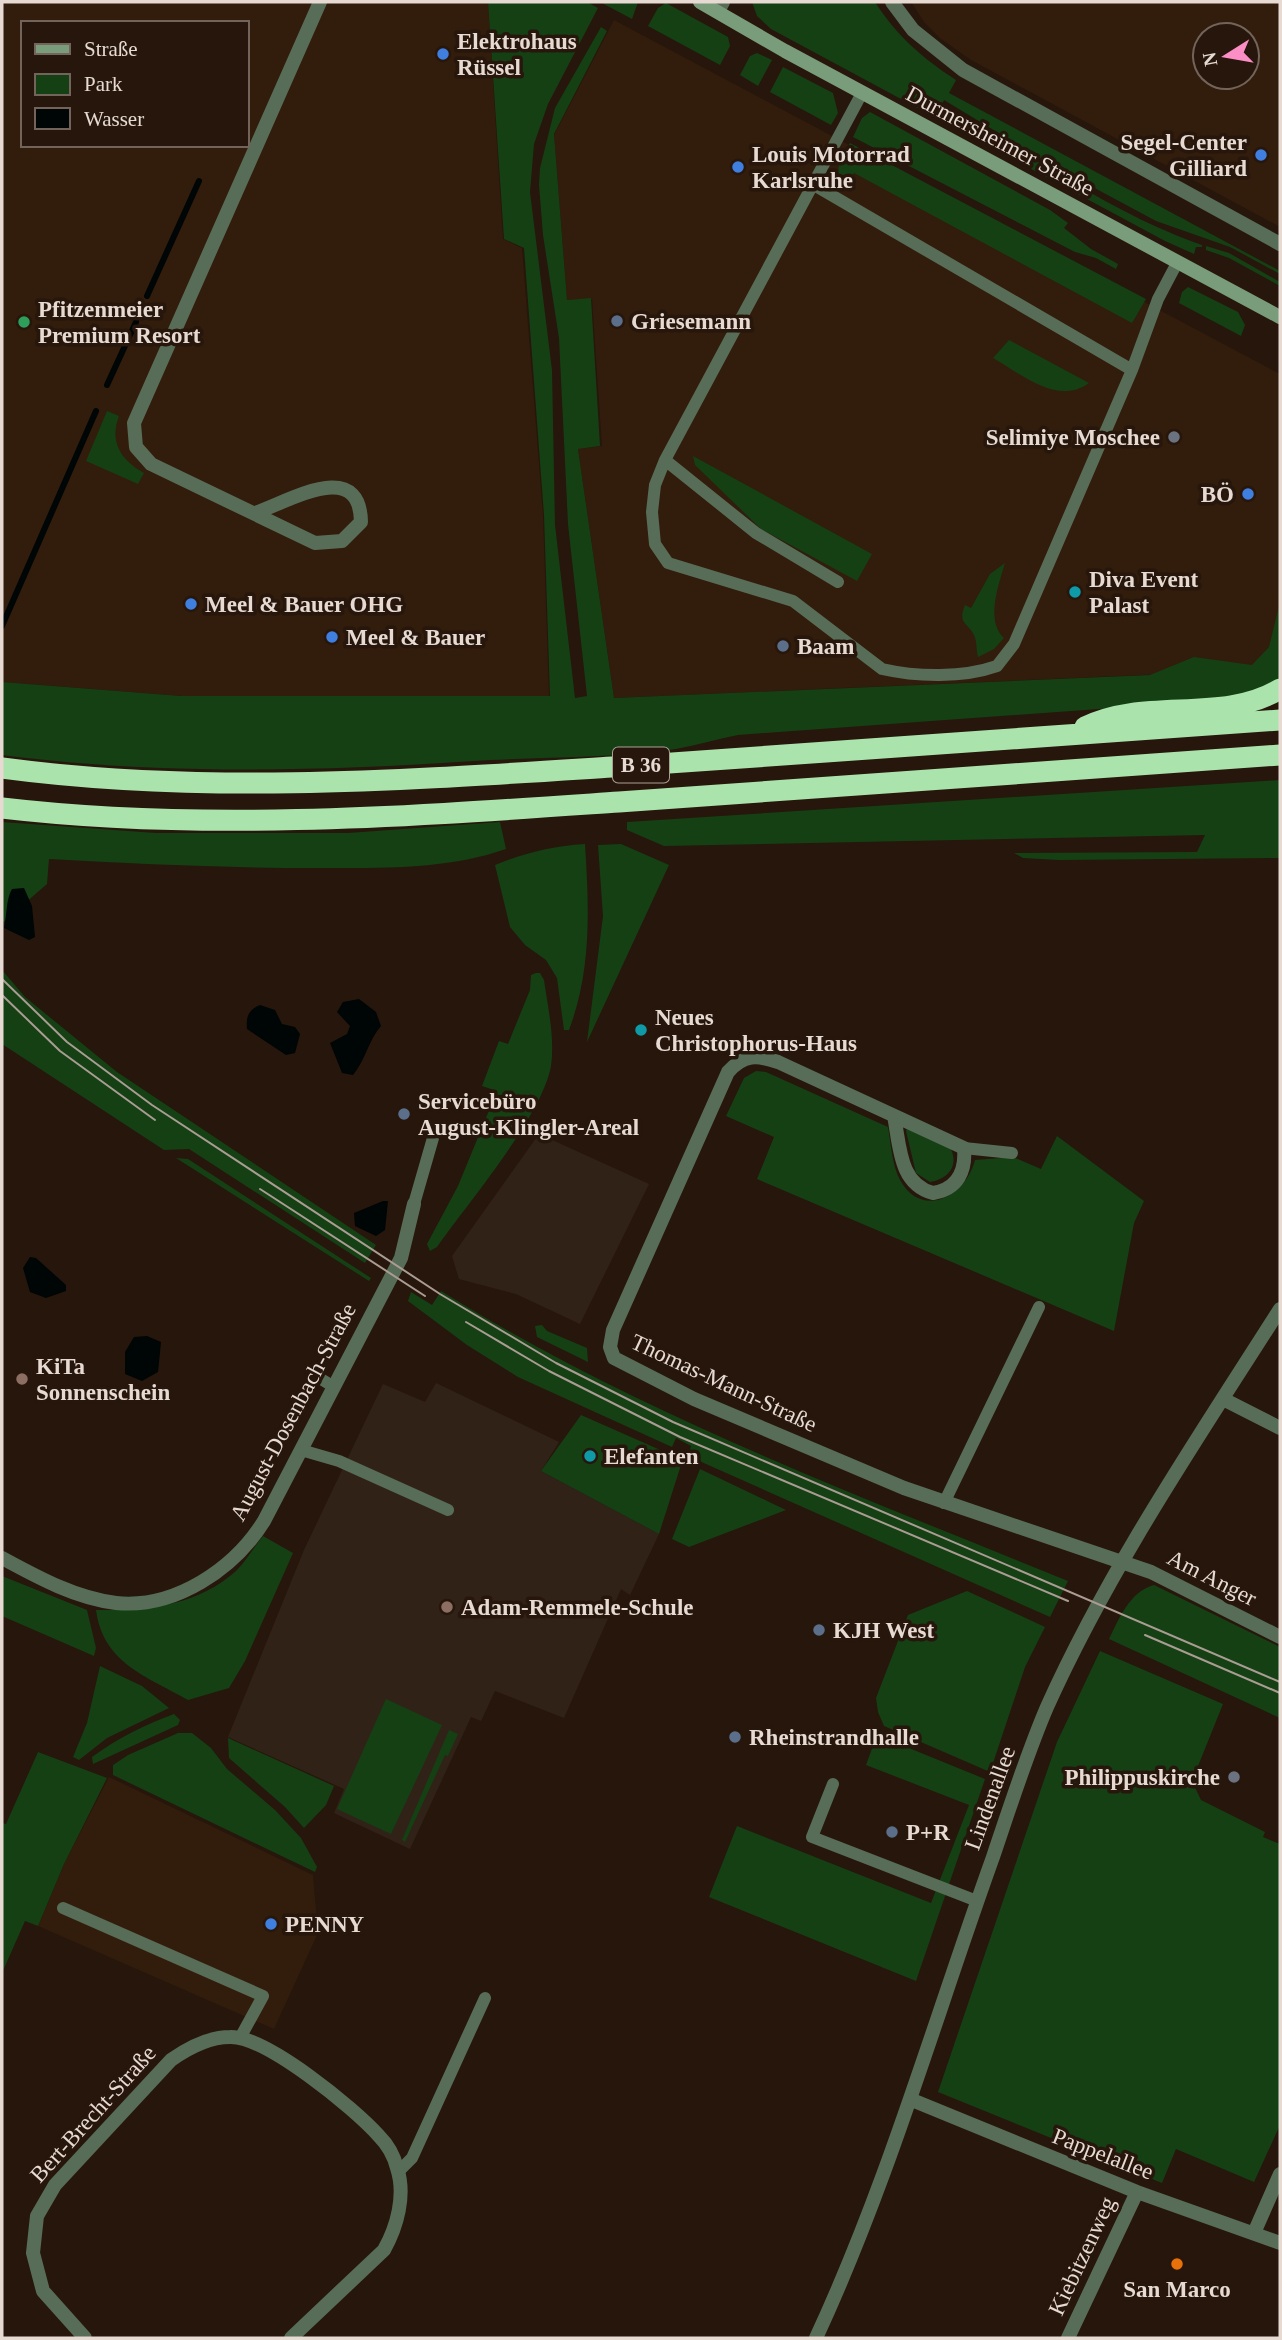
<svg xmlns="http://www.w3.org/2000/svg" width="1282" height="2340" viewBox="0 0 1282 2340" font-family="Georgia,serif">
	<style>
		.built { fill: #321c0c; fill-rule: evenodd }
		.education { fill: #312218 }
		.green { fill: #144014 }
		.water { fill: #000506 }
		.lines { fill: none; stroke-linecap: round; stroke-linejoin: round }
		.stream { stroke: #000506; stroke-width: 6 }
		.lane { stroke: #576d57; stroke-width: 12 }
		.street { stroke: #576d57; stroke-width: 14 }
		.secondary { stroke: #799c7a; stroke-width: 14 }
		.highway { stroke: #abe3ad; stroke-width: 21 }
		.tram { stroke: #aa9c93; stroke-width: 2 }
		.shop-dot { fill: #3f7fe0; stroke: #27160b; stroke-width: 2.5 }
		.service-dot { fill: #5c6f8a; stroke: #27160b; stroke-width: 2.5 }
		.leisure-dot { fill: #2e9e5b; stroke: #27160b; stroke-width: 2.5 }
		.worship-dot { fill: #6b7280; stroke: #27160b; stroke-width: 2.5 }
		.culture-dot { fill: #0f9aa8; stroke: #27160b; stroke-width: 2.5 }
		.education-dot { fill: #8d6e63; stroke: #27160b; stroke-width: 2.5 }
		.food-dot { fill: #e8710a; stroke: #27160b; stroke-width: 2.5 }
		.labels { text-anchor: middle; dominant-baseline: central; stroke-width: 7; stroke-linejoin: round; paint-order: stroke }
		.shield { fill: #27160b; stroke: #ad9f96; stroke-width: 2 }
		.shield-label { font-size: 21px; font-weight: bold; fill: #e6dad2 }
		.poi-label { font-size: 23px; font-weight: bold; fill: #e6dad2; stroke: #27160b; text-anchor: start }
		.street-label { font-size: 23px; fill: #e6dad2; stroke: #27160b }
	</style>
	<rect width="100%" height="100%" fill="#27160b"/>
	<path class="built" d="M2,2H488L503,239L522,248L543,515L549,696H181L2,682ZM23,23H247V145H23Z
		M911,2H1280V227L971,60L941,39L924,22ZM1205,35H1247V77H1205Z
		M614,20L1280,374V625L1274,649L1256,670L614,698L578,449L602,446L592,299L567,300L554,135Z
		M109,1777L313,1875L318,1933L274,2029L38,1926L64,1864Z"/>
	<path class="education" d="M539,1134L649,1184L580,1324L516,1294L459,1279L452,1256Z
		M436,1383L559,1442L541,1471L659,1534L630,1595L621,1589L564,1718L495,1691L481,1721L471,1717L410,1849L334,1813L344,1789L228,1737L304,1550L383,1384L425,1402Z"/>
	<path class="green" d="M488,2H587L598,8L548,104L534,144L530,192L552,370L555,525L575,698L587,696L568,524L559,338L543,235L539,185L540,168L555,108L601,27L607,31L554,134L567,300L591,298L600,446L578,449L614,698L1150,675L1194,657L1252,665L1269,647L1280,602V678L1270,687L1237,699L738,735C718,739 697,745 676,749C616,758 551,757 490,760C329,771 163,776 2,755V682L181,696H550L544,515L524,248L504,239Z
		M600,2H638L632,19Z
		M752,2H875C897,36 922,58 956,80L949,93L1280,271V274L1230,247L1156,221L1048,163L944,100L941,106C1029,152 1108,212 1202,245V247H1196L1194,254L1165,241L771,29L757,16Z
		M666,3L728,37L730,46L720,65L648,26L658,8Z
		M757,53L772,60L758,86L740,75L750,56Z
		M783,67L833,93L838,113L831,125L770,92Z
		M870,112L1050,210L1068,223L1064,228L1091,249L1118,264L1116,269L1096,258L1075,252L853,137L862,118Z
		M850,143L1146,299L1132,323L854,173L845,185C831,171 842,158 850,143Z
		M1206,246L1229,253L1280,282V286L1229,258L1206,250Z
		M1188,287L1238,312L1245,325L1241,336L1179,303L1182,292Z
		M1009,340L1089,383C1058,406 1021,374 993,358Z
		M107,411L119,416C109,442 121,460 144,473L138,484L86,461Z
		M693,456L872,554L857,581L761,529L695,465Z
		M1005,563C999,584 985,621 1004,638L994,649L978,657C976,650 977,641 974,635C968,622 957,624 965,605L971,608L990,574Z
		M1280,780V858L1059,860L1023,858L1014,853L1197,852L1205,835L664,846L627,830V822Z
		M2,822L156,833H348L500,822L506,849C446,870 379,868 316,868C227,868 138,864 49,859L47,884L2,923Z
		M585,844C589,907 592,969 569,1030H564L557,978L546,960L525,945L510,927L495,865C525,853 552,846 585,844Z
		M621,844L669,865L587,1042L603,916L598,845Z
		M2,970L25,997L117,1072L376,1245L365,1263L189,1149L164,1150L2,1044Z
		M536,973H540L544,980C548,1008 555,1038 551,1066C542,1116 468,1203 437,1247L430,1251L427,1244L458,1186L497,1091L482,1086L499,1041L508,1044L530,990L531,975Z
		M756,1071L766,1072L888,1127C891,1144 892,1165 900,1180C922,1220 966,1196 975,1160L1013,1157L1041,1169L1057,1136L1144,1201L1134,1223L1114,1331L757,1179L774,1137L726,1116L744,1078Z
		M908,1127L951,1149C959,1167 947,1179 930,1182L916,1173L906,1131Z
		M176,1158L188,1159L371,1278L369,1281Z
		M441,1291C637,1413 855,1494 1068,1581L1050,1617L688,1456L691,1446L676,1438L672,1447L518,1377L467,1345L408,1301L411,1292L432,1305Z
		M542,1325L547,1331L587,1348L588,1362L537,1337L535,1326Z
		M581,1415L674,1456L681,1465L659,1534L541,1471Z
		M700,1469L786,1510L689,1547L672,1539Z
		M263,1536L293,1553L245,1661L229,1688L188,1700C146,1676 103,1663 96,1610C145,1611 197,1606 236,1571C246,1561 254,1547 263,1536Z
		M2,1576L87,1610L96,1648L94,1656L2,1616Z
		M1154,1585L1280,1647V1718L1109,1639C1119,1619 1129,1592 1154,1585Z
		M967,1591L1045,1627L1025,1667L990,1772L884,1726L878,1712L876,1698L908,1615Z
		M1100,1651L1223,1704L1192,1781L1201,1800L1265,1832L1263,1837L1280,1844V2125L1254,2182L1176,2149L1162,2183L938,2092L1057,1742Z
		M100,1666L142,1686L169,1708L107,1738L79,1760L73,1757L87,1723Z
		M386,1699L442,1725L391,1834L337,1809Z
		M174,1714L180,1720L178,1725L93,1764L92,1757C118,1738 144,1725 174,1714Z
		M449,1730L458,1734L448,1756L445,1755L405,1842L402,1840Z
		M178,1733H192L211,1748L227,1769L275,1810L301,1838L317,1867L315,1872L113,1775V1765L128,1755Z
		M877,1735L985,1779L916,1981L709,1897L737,1826L931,1903L969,1805L866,1765Z
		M228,1738L334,1786L326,1805L304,1828L285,1807L229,1758Z
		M38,1752L107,1778L64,1864L38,1926L25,1921L2,1973V1823L6,1824Z"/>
	<path class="water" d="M24,888L32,906L35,937L29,940L4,928C7,915 6,899 12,889Z
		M359,999L376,1012L381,1026C368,1041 366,1059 353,1075L342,1073L330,1043L347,1034L350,1026L337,1012L343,1002Z
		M260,1005L275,1010L282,1024L295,1027L300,1034L295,1053L286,1055L247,1029C246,1017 248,1010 260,1005Z
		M383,1201H388L385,1230L376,1236L355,1226L354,1213Z
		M30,1257L36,1258L66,1285V1291L46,1298L30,1292L23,1268Z
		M147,1336L161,1342L158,1372L142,1381L125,1374V1352L134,1337Z"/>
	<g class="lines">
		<path class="stream" d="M147,296L199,181
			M107,385L136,322
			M2,626L96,411"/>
		<path class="lane" d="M862,93L665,460L655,485L652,512L655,544L668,563L793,601L882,669C917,677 963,678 997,666L1014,644L1132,370L1158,299L1177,263
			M814,185L1132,370
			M665,460L756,533L838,582
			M964,1148L1012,1153
			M414,1204L433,1138
			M313,1374L334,1387
			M301,1450L339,1461L448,1510
			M944,1503L1039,1307
			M833,1784L812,1837L977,1901
			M63,1908L263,1996L240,2038
			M399,2171L412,2158L485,1998"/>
		<path class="street" d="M892,2L913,30L963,70L1280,244
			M718,11L723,2
			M255,513C288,502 360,457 361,522L342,541L315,543L151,464L136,447L134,423L320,2
			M894,1116C900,1146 899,1184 933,1193C958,1189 966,1171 964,1148L778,1062C757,1055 744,1054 728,1072L613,1330L610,1347L614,1358L694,1399L904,1488L1151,1572L1280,1637
			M1223,1399L1280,1428
			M2,1558C37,1577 75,1598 116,1603C175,1609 234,1569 264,1521L401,1258L414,1204
			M912,2100L1137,2192L1280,2243
			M1254,2233L1280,2174
			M85,2338L43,2291L33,2253L37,2216L55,2185L171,2060C188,2048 208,2037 230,2037C266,2036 354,2108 379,2136C388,2145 394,2156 397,2168C406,2195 397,2227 384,2250L291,2338
			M816,2338C888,2183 935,2018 993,1857C1010,1807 1026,1756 1047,1707C1110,1567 1198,1438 1280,1309
			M1068,2338L1137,2192"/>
		<path class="secondary" d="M700,2L785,51L1280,317"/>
		<path class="highway" d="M1085,727C1146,697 1222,724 1280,689
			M2,768C205,795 409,780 612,767C835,752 1058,736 1280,720
			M2,808C207,832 414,816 619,802C839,787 1060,770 1280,755"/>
		<path class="tram" d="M2,979L67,1042L152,1105L440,1294L556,1363L673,1422L1280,1682
			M2,995L60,1051L155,1120
			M260,1189L425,1296
			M466,1322L549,1371L680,1437L1068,1601
			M1145,1635L1280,1693"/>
	</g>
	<g class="shop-dot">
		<circle cx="443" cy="54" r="7"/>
		<circle cx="1261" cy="155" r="7"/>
		<circle cx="738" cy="167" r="7"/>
		<circle cx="1248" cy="494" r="7"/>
		<circle cx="191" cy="604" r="7"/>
		<circle cx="332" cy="637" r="7"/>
		<circle cx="271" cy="1924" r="7"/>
	</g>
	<g class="service-dot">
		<circle cx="617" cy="321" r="7"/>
		<circle cx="783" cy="646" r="7"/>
		<circle cx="404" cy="1114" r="7"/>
		<circle cx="819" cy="1630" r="7"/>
		<circle cx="735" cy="1737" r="7"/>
		<circle cx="892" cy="1832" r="7"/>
	</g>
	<circle class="leisure-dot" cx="24" cy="322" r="7"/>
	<g class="worship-dot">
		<circle cx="1174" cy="437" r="7"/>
		<circle cx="1234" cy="1777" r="7"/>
	</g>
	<g class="culture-dot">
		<circle cx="1075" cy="592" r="7"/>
		<circle cx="641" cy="1030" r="7"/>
		<circle cx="590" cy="1456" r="7"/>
	</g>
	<g class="education-dot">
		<circle cx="22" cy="1379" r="7"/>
		<circle cx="447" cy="1607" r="7"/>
	</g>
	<circle class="food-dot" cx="1177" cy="2264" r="7"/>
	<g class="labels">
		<rect class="shield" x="613" y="747.5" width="56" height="35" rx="5"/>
		<g class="shield-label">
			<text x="641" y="765">B 36</text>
		</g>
		<g class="poi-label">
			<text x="457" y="41">Elektrohaus<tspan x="457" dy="26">Rüssel</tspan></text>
			<text x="1247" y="142" text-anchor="end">Segel-Center<tspan x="1247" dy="26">Gilliard</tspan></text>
			<text x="752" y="154">Louis Motorrad<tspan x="752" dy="26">Karlsruhe</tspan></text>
			<text x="38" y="309">Pfitzenmeier<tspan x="38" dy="26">Premium Resort</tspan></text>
			<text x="631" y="321">Griesemann</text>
			<text x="1160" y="437" text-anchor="end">Selimiye Moschee</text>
			<text x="1234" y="494" text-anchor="end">BÖ</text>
			<text x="1089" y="579">Diva Event<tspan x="1089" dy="26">Palast</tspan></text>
			<text x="205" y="604">Meel &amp; Bauer OHG</text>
			<text x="346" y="637">Meel &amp; Bauer</text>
			<text x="797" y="646">Baam</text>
			<text x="655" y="1017">Neues<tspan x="655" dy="26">Christophorus-Haus</tspan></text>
			<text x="418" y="1101">Servicebüro<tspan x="418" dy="26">August-Klingler-Areal</tspan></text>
			<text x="36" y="1366">KiTa<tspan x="36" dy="26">Sonnenschein</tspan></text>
			<text x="604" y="1456">Elefanten</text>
			<text x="461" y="1607">Adam-Remmele-Schule</text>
			<text x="833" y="1630">KJH West</text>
			<text x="749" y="1737">Rheinstrandhalle</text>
			<text x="1220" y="1777" text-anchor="end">Philippuskirche</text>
			<text x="906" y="1832">P+R</text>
			<text x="285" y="1924">PENNY</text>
			<text x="1177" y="2289" text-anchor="middle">San Marco</text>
		</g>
		<g class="street-label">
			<text transform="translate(1000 141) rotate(28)">Durmersheimer Straße</text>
			<text transform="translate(724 1383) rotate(25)">Thomas-Mann-Straße</text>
			<text transform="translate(293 1412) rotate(-62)">August-Dosenbach-Straße</text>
			<text transform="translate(1212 1578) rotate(27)">Am Anger</text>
			<text transform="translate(990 1798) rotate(-70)">Lindenallee</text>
			<text transform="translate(93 2114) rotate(-48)">Bert-Brecht-Straße</text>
			<text transform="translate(1103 2154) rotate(21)">Pappelallee</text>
			<text transform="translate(1082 2256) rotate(-65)">Kiebitzenweg</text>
		</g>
	</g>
	<rect width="1282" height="2340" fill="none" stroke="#e6dad2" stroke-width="7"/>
	<rect x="21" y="21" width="228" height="126" fill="#27160b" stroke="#73645b" stroke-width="2"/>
	<rect x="35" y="44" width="35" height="10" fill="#799c7a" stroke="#73645b" stroke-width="2"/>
	<text x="84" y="56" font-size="21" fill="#e6dad2">Straße</text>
	<rect x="35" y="74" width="35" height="21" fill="#144014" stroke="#73645b" stroke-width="2"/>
	<text x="84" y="91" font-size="21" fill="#e6dad2">Park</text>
	<rect x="35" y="108" width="35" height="21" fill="#000506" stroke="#73645b" stroke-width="2"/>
	<text x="84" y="126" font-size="21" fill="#e6dad2">Wasser</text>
	<g transform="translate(1226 56) rotate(259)"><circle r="33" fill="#27160b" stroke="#73645b" stroke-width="2"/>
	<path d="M0-5L12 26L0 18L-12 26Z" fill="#fb8fc5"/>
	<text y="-10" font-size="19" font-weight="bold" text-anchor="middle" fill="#e6dad2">N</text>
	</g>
</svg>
